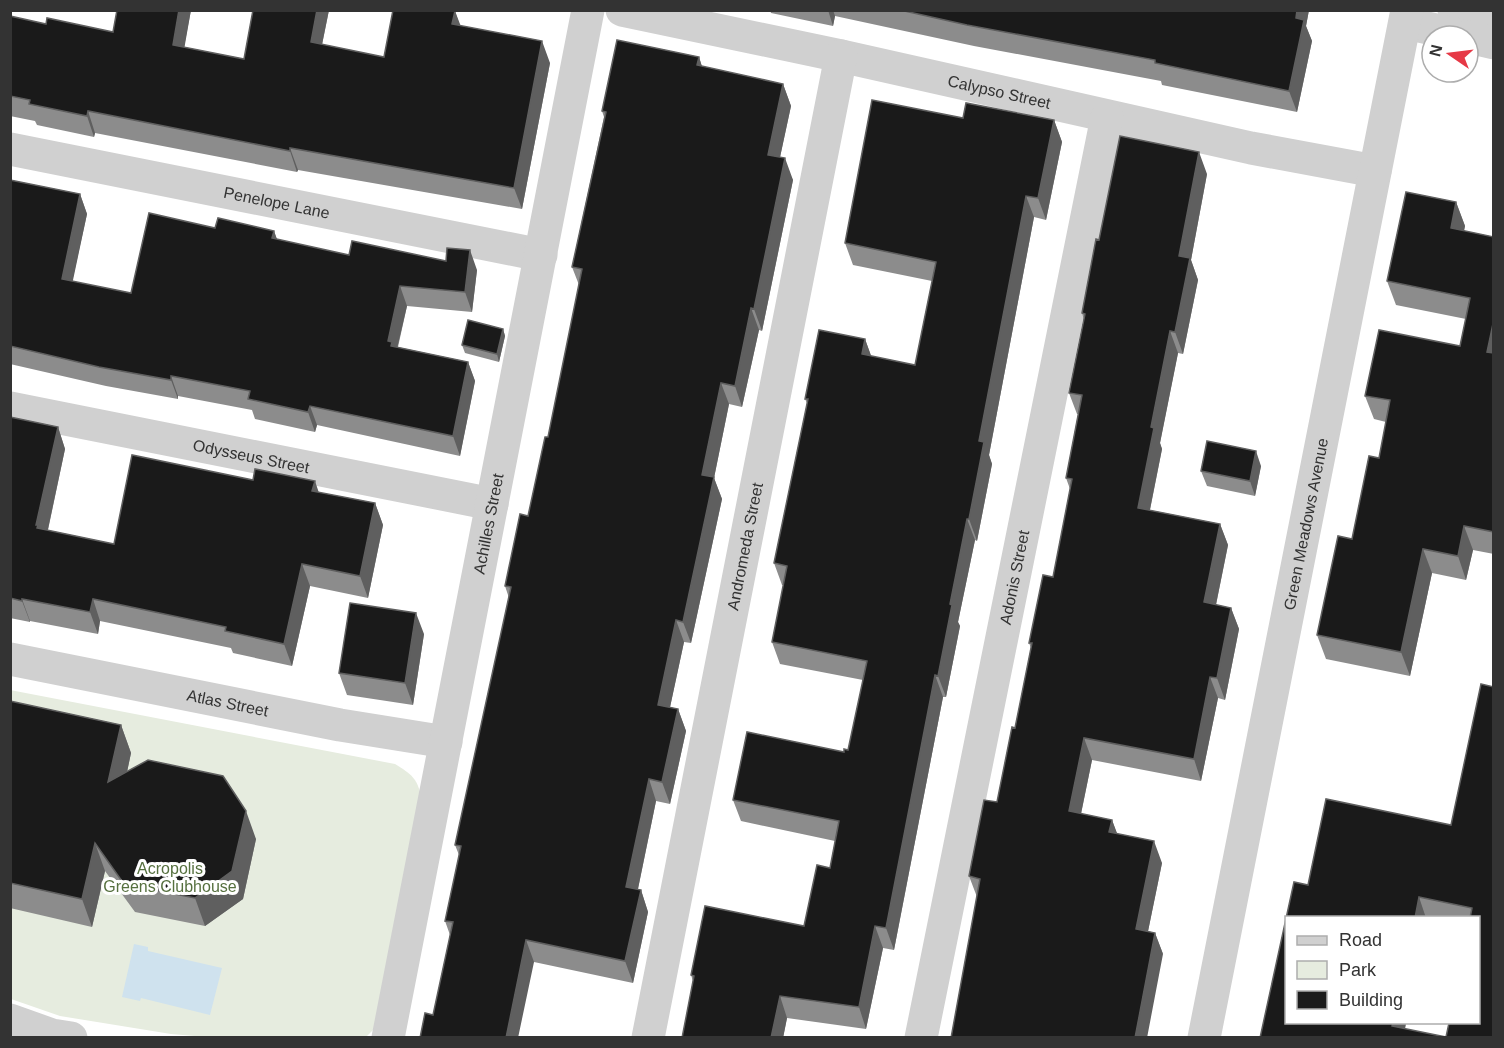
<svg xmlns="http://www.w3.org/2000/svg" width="1504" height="1048" viewBox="0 0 1504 1048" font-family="Arial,sans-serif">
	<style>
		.green { fill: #e6ecdf }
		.water { fill: #cfe2ee }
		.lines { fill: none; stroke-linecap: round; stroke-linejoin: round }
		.minor { stroke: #d0d0d0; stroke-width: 33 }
		.tertiary { stroke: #d0d0d0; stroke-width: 33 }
		.wall { fill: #8c8c8c; fill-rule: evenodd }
		.shaded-wall { fill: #5f5f5f }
		.building { fill: #1a1a1a; stroke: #5f5f5f; stroke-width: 1.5; fill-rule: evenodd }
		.labels { text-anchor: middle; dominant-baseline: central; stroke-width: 6; stroke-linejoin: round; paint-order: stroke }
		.street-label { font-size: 16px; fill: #333; stroke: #fff }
		.park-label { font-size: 16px; fill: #56703f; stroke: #fff }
	</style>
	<rect width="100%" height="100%" fill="#fff"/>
	<path class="green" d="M10,690L395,764C411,774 417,778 421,796L374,1029L365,1038H218L171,1034L60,1016L11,999Z"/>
	<path class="water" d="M134,944L148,947V951L222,968L210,1015L141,998L140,1001L122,997Z"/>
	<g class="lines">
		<g class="minor">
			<path id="s1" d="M622,10L841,56L1251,148L1375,171"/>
			<path d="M1454,10L1494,19"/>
			<path d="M1405,23L1464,36"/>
			<path d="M1468,37L1494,43"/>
			<path id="s2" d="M10,149L541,255"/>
			<path id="s3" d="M10,408L492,504"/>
			<path id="s4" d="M10,659L340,725L446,742"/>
			<path d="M10,1020L52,1035L71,1038"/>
			<path id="s5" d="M388,1038L588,10"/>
			<path id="s6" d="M648,1038L841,56"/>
			<path id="s7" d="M921,1038L1107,117"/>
		</g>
		<path class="tertiary" id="s8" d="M1204,1038L1407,10"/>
	</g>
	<path class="wall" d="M117,10H191L184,47L244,59L253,10H329L322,45L384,57L455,11L460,26L550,63L522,209L298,170L297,172L95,133L94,137L37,125L35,121L10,116V16L46,24L113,32Z
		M770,10H1309L1306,26L1312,41L1297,112L1162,85L1161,81L974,46L835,16L833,26L771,13Z
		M699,57L702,67L783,84L791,106L780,157L793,180L762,331L759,330L742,407L729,404L714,478L722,499L691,643L684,642L670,707L678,709L686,731L670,804L656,801L638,889L641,890L648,912L633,983L534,962L433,1015L450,935L445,921L459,855L455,845L509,598L505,586L528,516L548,437L579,285L572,267L604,117L602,111Z
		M963,118L1054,120L1062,142L1046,220L1034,217L989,455L992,464L977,541L975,540L958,622L960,626L946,697H943L894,950L883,948L866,1029L787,1018L783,1038H682L693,981L691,975L804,926L830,868L835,841L741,821L733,800L848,750L863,680L780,664L772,642L784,585H782L774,563L807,403L805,399L865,339L871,356L915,365L932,281L853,265L845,243Z
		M1207,174L1191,260L1198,280L1183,354L1178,353L1160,443L1162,449L1150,510L1220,524L1228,545L1216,605L1231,608L1239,629L1225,700L1218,698L1201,781L1092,760L1081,814L1112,820L1117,834L1162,863L1148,931L1155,933L1163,954L977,897L969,876L997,802L1015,728L1031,648L1029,643L1053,577L1070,489L1066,478L1078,414H1077L1069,393L1084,320L1082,313L1099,240Z
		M10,180L80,194L87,214L72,282L131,293L215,228L274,231L277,240L349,255L477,270L472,312L407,306L398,347L468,362L475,381L460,456L317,425L315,432L255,419L252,410L178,396V399L106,386L10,364Z
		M1456,202L1465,226L1464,231L1494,237V554L1473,550L1466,580L1432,573L1410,676L1326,659L1317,635L1352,539L1379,458L1386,422L1374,419L1365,396L1460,346L1466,319L1396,305L1387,281Z
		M503,329L505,336L499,362L465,353L462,345Z
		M10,417L58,427L65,449L48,530L114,544L253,480L375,503L383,525L368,598L310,586L292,666L233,653L231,648L100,621L98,634L30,621V622L10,618Z
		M1261,466L1255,496L1207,486L1201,471Z
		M424,634L413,705L347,695L339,673Z
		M1481,684L1494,687V1038H1260L1294,882L1308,885L1326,799L1451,825ZM1287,918H1479V1023H1449L1446,1037L1405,1029L1406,1023H1287Z
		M10,701L121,725L131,753L127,772L256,839L243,899L205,926L135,912L105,871L92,927L10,908Z"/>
	<path class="shaded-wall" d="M179,10H191L181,67L173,45Z
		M317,10H329L318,64L311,42Z
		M828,10H833L835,16L833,26Z
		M1297,10H1309L1306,26L1312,41L1297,112L1289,91L1296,18Z
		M455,11L463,32L452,24Z
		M542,41L550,63L522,209L514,188Z
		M699,57L706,79L697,65Z
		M783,84L791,106L776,176L768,155Z
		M88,111L95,133L94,137L87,116Z
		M1054,120L1062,142L1046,220L1038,198Z
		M290,148L298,170L297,172L290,151Z
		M1199,152L1207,174L1191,260L1198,280L1183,354L1175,332L1179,256Z
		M785,158L793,180L762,331L754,309Z
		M80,194L87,214L69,299L62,279Z
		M1026,196L1034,217L989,455L992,464L977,541L969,519L979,441Z
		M1456,202L1465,226L1459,252L1451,228Z
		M274,231L281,250L272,238Z
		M470,250L477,270L472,312L465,292Z
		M400,286L407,306L396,353L388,341Z
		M751,308L759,330L742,407L735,386Z
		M1494,319V370L1487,352Z
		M503,329L505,336L499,362L497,354Z
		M1170,331L1178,353L1160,443L1162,449L1146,529L1138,508L1151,427Z
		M865,339L873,361L862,354Z
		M468,362L475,381L460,456L453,436Z
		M171,376L178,396V399L171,380Z
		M721,383L729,404L714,478L722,499L691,643L683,622L702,475Z
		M310,406L317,425L315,432L308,412Z
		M58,427L65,449L45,543L36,525Z
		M1256,451L1261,466L1255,496L1250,481Z
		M315,481L322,502L312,491Z
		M375,503L383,525L368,598L360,576Z
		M967,519L975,540L958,622L960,626L946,697L938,676L950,604Z
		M1220,524L1228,545L1212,624L1204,602Z
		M1464,526L1473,550L1466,580L1458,556Z
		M1423,549L1432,573L1410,676L1401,652Z
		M302,564L310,586L292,666L284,644Z
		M22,599L30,621V622L22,601Z
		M93,599L100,621L98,634L90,612Z
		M1231,608L1239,629L1225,700L1217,678Z
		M416,613L424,634L413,705L405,683Z
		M676,620L684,642L666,726L658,705Z
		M935,675L943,697L894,950L886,928Z
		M1210,677L1218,698L1201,781L1194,759Z
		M678,709L686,731L670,804L662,782Z
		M121,725L131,753L119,810L108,782Z
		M1084,738L1092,760L1077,833L1069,811Z
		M649,779L656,801L634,908L626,887Z
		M246,811L256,839L243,899L205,926L195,898Z
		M1112,820L1120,841L1109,832Z
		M1154,841L1162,863L1144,951L1136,929Z
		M95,843L105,871L92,927L82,899Z
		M641,890L648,912L633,983L625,961Z
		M1419,897L1426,918H1415Z
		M875,926L883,948L866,1029L859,1007Z
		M1155,933L1163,954L1147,1038H1135Z
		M526,940L534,962L518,1038H506Z
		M780,996L787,1018L783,1038H771Z
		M1393,1023H1406L1403,1038L1392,1026Z"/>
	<path class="building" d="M117,10H179L173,45L244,59L253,10H317L311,42L384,57L393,10L455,11L452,24L542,41L514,188L290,148V151L88,111L87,116L29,104L30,100L10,96V16L46,24L47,18L113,32Z
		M900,10H1297L1296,18L1304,20L1289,91L1155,63V60L967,25Z
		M617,40L699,57L697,65L783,84L768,155L785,158L754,309L751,308L735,386L721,383L702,475L714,477L683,622L676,620L658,705L678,709L662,782L649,779L626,887L641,890L625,961L526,940L506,1038H420L425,1013L433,1015L453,922L445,921L461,846L455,845L511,587L505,586L520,514L528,516L545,437H548L582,269L572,267L606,112L602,111Z
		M872,100L963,118L966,103L1054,120L1038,198L1026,196L979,441L984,442L969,519H967L950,604L952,605L938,676L935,675L886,928L875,926L859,1007L780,996L771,1038H682L694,976L691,975L705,906L804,926L817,865L830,868L839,821L733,800L747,732L844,752V749L848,750L867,661L772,642L787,566L774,563L808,399H805L819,330L865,339L862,354L915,365L936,262L845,243Z
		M1120,136L1199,152L1179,256L1190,258L1175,332L1170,331L1151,427L1154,428L1138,508L1220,524L1204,602L1231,608L1217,678L1210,677L1194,759L1084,738L1069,811L1112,820L1109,832L1154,841L1136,929L1155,933L1135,1038H951L980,879L969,876L984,800L997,802L1012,727L1015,728L1032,643H1029L1043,575L1053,577L1072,479L1066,478L1082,395L1069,393L1085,314L1082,313L1096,239L1099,240Z
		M10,180L80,194L62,279L131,293L149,213L215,228L218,218L274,231L272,238L349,255L352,241L446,261L447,248L470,250L465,292L400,286L388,341L392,342L391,346L468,362L453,436L310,406L308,412L248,399L250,391L171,376V380L99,367L10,346Z
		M1406,192L1456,202L1451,228L1494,237V319L1487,352L1494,353V532L1464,526L1458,556L1423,549L1401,652L1317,635L1338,536L1352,539L1369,456L1379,458L1390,400L1365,396L1379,330L1460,346L1470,298L1387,281Z
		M468,320L503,329L497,354L462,345Z
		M10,417L58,427L36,525H38L37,528L114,544L132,455L253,480L255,469L315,481L312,491L375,503L360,576L302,564L284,644L225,631L226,627L93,599L90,612L22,599V601L10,598Z
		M1207,441L1256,451L1250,481L1201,471Z
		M350,603L416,613L405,683L339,673Z
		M1481,684L1494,687V1038H1260L1294,882L1308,885L1326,799L1451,825ZM1419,897L1472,908L1470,918H1479V1023H1449L1446,1037L1392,1026L1393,1023H1287V918H1415Z
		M10,701L121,725L108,782L148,760L223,776L246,811L232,871L195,898L124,884L95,843L82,899L10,883Z"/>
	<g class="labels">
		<g class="street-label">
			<text stroke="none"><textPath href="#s1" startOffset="386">Calypso Street</textPath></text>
			<text stroke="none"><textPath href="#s2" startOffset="272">Penelope Lane</textPath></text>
			<text stroke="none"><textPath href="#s3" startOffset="246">Odysseus Street</textPath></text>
			<text stroke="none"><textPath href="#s5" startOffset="524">Achilles Street</textPath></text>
			<text stroke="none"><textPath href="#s8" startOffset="524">Green Meadows Avenue</textPath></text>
			<text stroke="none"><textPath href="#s6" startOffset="501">Andromeda Street</textPath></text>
			<text stroke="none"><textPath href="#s7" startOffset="470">Adonis Street</textPath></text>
			<text stroke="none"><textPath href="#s4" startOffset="222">Atlas Street</textPath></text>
		</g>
		<g class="park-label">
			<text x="170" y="868">Acropolis<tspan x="170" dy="18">Greens Clubhouse</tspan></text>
		</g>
	</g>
	<rect width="1504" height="1048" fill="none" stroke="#333333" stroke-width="24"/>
	<rect x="1285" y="916" width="195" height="108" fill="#ffffff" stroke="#adadad" stroke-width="1.5"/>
	<rect x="1297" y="936" width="30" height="9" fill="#d0d0d0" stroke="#adadad" stroke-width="1.5"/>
	<text x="1339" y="946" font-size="18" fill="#333333">Road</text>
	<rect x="1297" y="961" width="30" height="18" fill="#e6ecdf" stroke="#adadad" stroke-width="1.5"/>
	<text x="1339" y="976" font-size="18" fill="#333333">Park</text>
	<rect x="1297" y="991" width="30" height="18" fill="#1a1a1a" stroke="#adadad" stroke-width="1.5"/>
	<text x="1339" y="1006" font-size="18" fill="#333333">Building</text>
	<g transform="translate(1450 54) rotate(284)"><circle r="28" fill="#ffffff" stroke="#adadad" stroke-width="1.5"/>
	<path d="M0-4.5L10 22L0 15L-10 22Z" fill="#e63946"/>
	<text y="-9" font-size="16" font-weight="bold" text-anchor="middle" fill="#333333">N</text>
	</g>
</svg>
